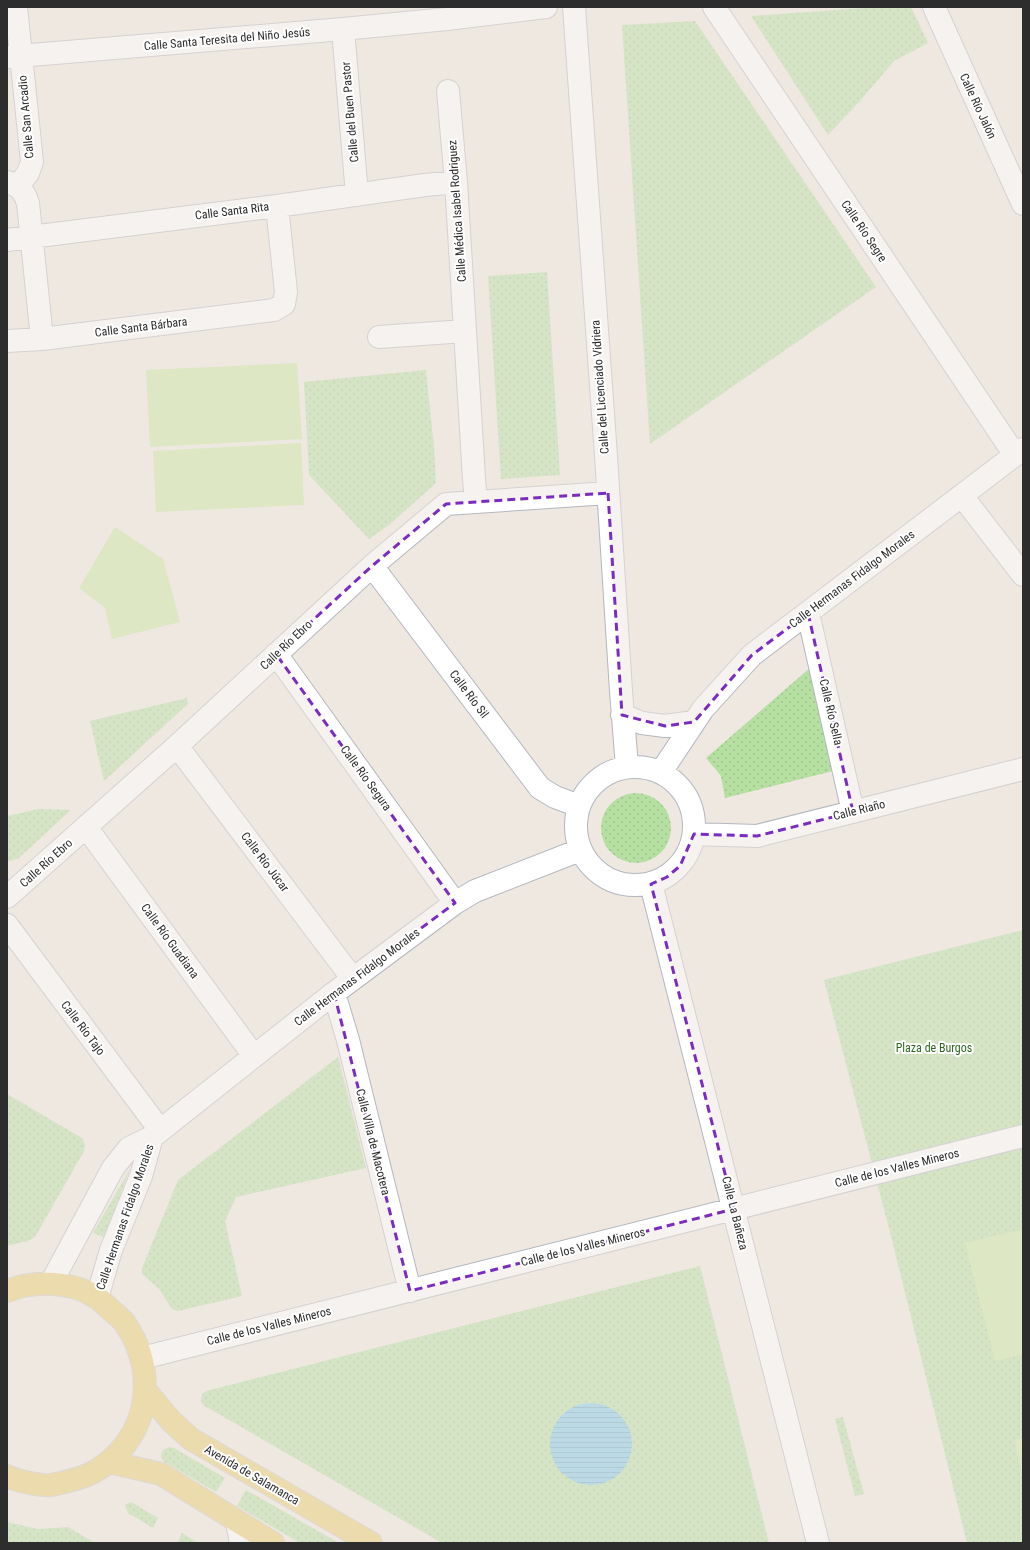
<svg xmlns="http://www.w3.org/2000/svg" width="1030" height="1550" viewBox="0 0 1030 1550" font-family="'Roboto Condensed',sans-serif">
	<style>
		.green { fill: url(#green-dots) }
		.pitch { fill: #c7e79e }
		.water { fill: url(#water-rules) }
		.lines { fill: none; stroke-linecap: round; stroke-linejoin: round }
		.street-casing { stroke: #b4b7c0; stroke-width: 24 }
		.primary-casing { stroke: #c8c8c8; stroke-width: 24 }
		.street { stroke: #fff; stroke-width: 22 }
		.primary { stroke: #e9cd6b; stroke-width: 22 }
		.marked { fill: none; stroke: #7b2cbf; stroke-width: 3; stroke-dasharray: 8 5; stroke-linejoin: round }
		.labels { text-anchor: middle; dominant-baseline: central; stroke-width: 4; stroke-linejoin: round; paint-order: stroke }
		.street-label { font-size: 12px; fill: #2d2d2d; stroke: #fff }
		.park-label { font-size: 12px; fill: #2e6820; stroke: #fff }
	</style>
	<defs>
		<pattern id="green-dots" width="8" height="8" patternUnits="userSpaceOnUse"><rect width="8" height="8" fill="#b6e0a2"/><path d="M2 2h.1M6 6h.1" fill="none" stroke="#9dc08c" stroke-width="1.8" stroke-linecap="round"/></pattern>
		<pattern id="water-rules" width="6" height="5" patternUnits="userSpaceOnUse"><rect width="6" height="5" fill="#7ccae8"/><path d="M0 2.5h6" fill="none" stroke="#66a4bc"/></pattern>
	</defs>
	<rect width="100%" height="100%" fill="#eee8e1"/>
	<path class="green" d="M878,7H911L928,43L894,61L860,101L828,135L751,16Z
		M695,21L876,287L650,444L622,25Z
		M547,272L560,475L501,479L488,276Z
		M426,370L434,447L436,483L389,525L369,539L309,475L304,382Z
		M810,668L833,771L725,798L721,776L706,758Z
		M187,698L188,704L104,781L90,721Z
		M601 828a35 35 0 1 1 70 0a35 35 0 1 1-70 0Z
		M38,809L71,810L19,858L7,862V816Z
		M1023,930V1543H967L890,1232L824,980Z
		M338,1057L366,1168L236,1197L225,1221L242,1296L178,1311L172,1309L159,1289L142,1274V1268L178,1180Z
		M7,1094L82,1138L85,1144L84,1151L35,1237L28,1241L7,1246Z
		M130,1169L104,1237L93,1233Z
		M700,1266L769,1543H442L203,1405L201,1400L202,1394L206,1391Z
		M843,1417L864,1494L855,1496L835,1419Z
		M169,1447L174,1448L225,1478L216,1492L163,1461L161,1455L163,1450Z
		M246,1490L339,1543H300L237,1506Z
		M131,1502L158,1518L153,1528L128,1513L125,1505Z
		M7,1522L38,1529L68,1527L95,1543H8L7,1542Z
		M182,1533L198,1543H177Z"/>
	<path class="pitch" d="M297,363L302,439L150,447L146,370Z
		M301,443L304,505L156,512L153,451Z
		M115,527L163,559L180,622L112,639L105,608L79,588Z
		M1023,1229V1354L995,1361L965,1243Z
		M1023,1438V1477L1014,1440Z"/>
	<path class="water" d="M550 1444a41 41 0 1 1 82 0a41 41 0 1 1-82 0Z"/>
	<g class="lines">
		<g class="street-casing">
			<path id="street" d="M16,7L32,162L28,173L18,186
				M574,7L606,456L621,691L627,767
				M714,7L1015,455
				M934,7L1023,204
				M343,29L357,195
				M7,57L343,29L447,19L546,7
				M448,91L456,182L474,479L476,502
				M7,182C19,185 24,191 28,203L42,339
				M7,240L277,206L425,185L456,182
				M379,337L465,331
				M7,341L42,339L274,310L284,304L286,292L277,206
				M962,496L1023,575
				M372,566L540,788L555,797L579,806
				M808,613L853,812
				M276,654L455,903
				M622,715L642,723L665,726L694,722
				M177,746L353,979
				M576 826a59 59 0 1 1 118 0a59 59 0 1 1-118 0Z
				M661,772L703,709L752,655L1023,449
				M86,827L254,1056
				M694,834L757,836L1023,769
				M651,884L818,1543
				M7,897L177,746L372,566L446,504L608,493
				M7,925L160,1130
				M334,993L348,1040L410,1291
				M51,1283L113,1168L129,1148L152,1137L334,993L455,903L475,891L580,850
				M97,1298L111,1250L141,1176L152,1137
				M142,1358L1023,1136
				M237,1522L241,1543"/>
		</g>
		<g class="primary-casing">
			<path id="primary" d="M7,1291C34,1280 73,1281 97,1298C102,1301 106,1306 111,1310C116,1315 123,1319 126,1325C152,1364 152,1415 120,1451C107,1465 91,1476 72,1480C65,1482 58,1484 51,1485C40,1486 17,1481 7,1476
				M146,1391L171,1421L191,1439L371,1543
				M109,1462L161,1474L273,1543"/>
		</g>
		<use href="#street" class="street"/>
		<use href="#primary" class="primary"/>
	</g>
	<path d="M0 0H1030V1550H0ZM608,493L622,715L665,726L694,722L752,655L808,613L853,812L757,836L694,834L680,866L667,877L651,884L734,1209L410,1291L334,993L455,903L276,654L372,566L446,504Z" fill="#eee8e1" fill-opacity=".55" fill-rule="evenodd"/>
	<path class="marked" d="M608,493L622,715L665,726L694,722L752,655L808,613L853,812L757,836L694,834L680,866L667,877L651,884L734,1209L410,1291L334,993L455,903L276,654L372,566L446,504Z"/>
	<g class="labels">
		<g class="street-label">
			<text transform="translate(227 39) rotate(-5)">Calle Santa Teresita del Niño Jesús</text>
			<text transform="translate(978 106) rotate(65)">Calle Río Jalón</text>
			<text transform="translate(350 112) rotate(-95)">Calle del Buen Pastor</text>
			<text transform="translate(26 117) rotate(-95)">Calle San Arcadio</text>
			<text transform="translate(232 211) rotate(-7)">Calle Santa Rita</text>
			<text transform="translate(457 211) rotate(-94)">Calle Médica Isabel Rodriguez</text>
			<text transform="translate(864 231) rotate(56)">Calle Río Segre</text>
			<text transform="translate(141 327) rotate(-7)">Calle Santa Bárbara</text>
			<text transform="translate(600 387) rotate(-94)">Calle del Licenciado Vidriera</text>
			<text transform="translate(852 579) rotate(-37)">Calle Hermanas Fidalgo Morales</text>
			<text transform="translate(286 645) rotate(-43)">Calle Río Ebro</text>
			<text transform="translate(469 694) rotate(53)">Calle Río Sil</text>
			<text transform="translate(831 712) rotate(77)">Calle Río Sella</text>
			<text transform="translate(366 778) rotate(54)">Calle Río Segura</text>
			<text transform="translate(859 810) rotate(-14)">Calle Riaño</text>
			<text transform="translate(265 862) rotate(53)">Calle Río Júcar</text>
			<text transform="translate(46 863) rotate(-42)">Calle Río Ebro</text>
			<text transform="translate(170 941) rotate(54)">Calle Río Guadiana</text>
			<text transform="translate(357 977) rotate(-37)">Calle Hermanas Fidalgo Morales</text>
			<text transform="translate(83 1028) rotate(53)">Calle Río Tajo</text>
			<text transform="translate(373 1142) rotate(76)">Calle Villa de Macotera</text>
			<text transform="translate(897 1168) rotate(-14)">Calle de los Valles Mineros</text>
			<text transform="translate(735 1213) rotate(76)">Calle La Bañeza</text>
			<text transform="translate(125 1217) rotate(-71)">Calle Hermanas Fidalgo Morales</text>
			<text transform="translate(583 1247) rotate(-14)">Calle de los Valles Mineros</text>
			<text transform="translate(269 1326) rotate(-14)">Calle de los Valles Mineros</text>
			<text transform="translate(252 1475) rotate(30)">Avenida de Salamanca</text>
		</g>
		<g class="park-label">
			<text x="934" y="1048">Plaza de Burgos</text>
		</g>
	</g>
	<rect width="1030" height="1550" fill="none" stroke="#2d2d2d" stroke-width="16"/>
</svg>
